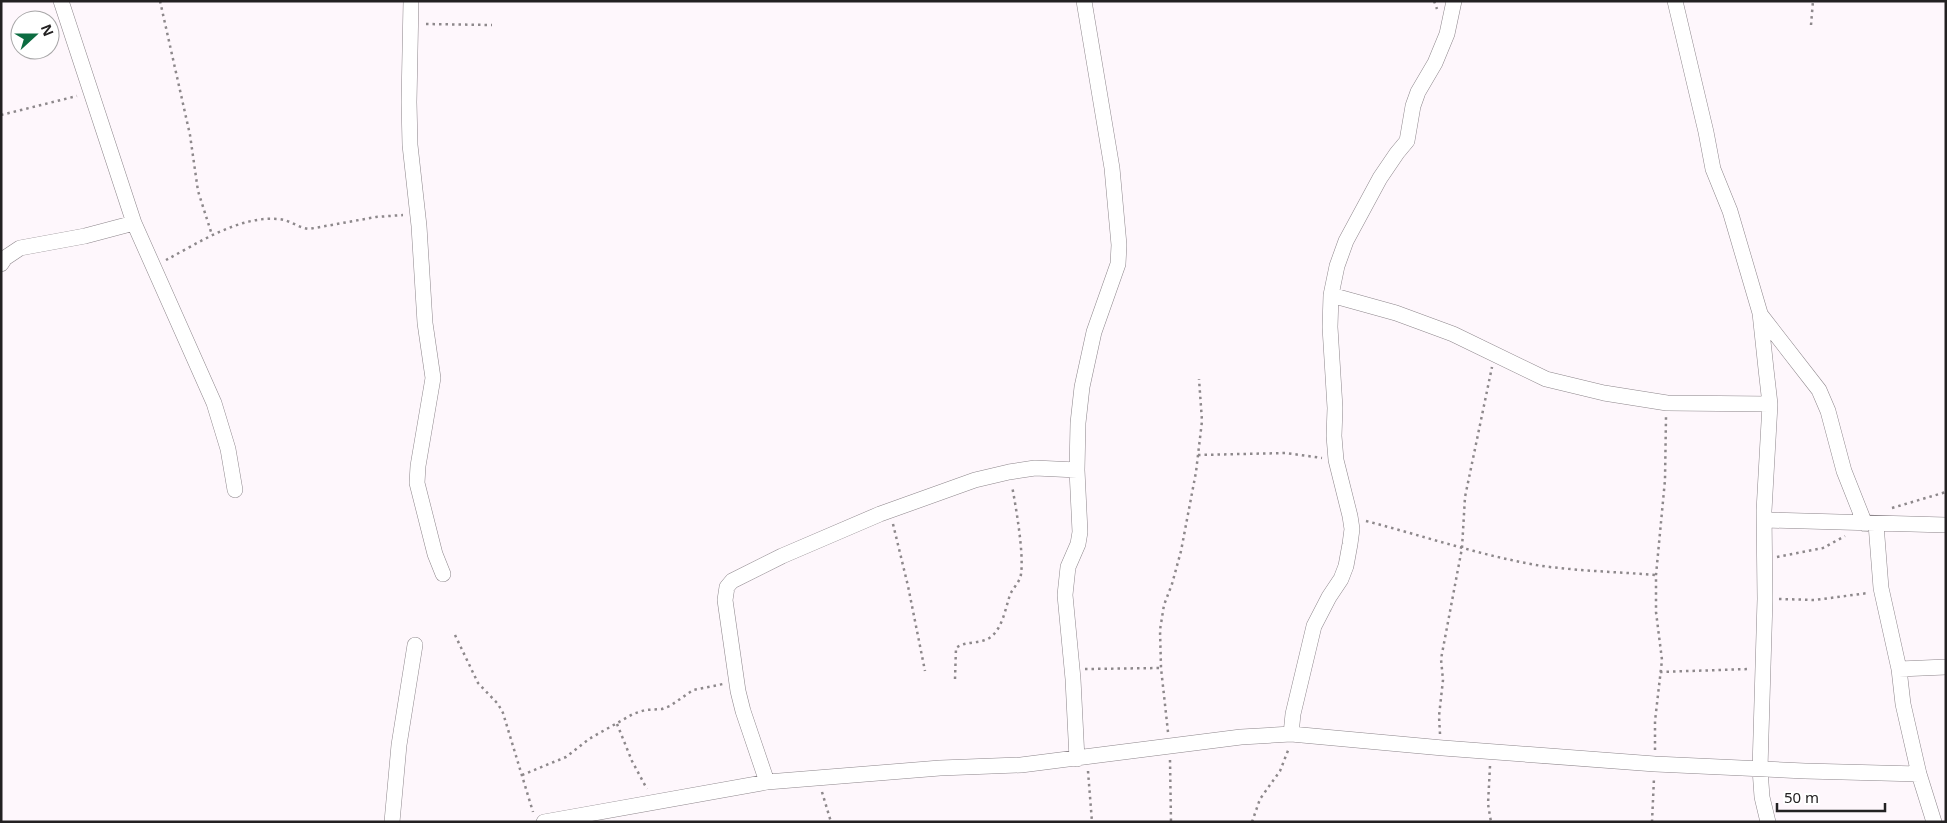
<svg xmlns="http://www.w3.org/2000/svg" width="1947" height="823" viewBox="0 0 1947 823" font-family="'Noto Sans',sans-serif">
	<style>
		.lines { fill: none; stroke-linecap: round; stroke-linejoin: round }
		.minor-casing { stroke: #8d868b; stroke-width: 16 }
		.path { stroke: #8d888b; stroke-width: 2.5; stroke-dasharray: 2.5 4; stroke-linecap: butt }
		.minor { stroke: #fff; stroke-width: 15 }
	</style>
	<rect width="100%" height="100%" fill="#fef7fc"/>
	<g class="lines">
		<g class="minor-casing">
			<path id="minor" d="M61,1L134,223L214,403L228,449L235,490
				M411,1L409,102L410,145L419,226L425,323L433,378L418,466L417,483L435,554L443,574
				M1675,1L1706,132L1713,169L1730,211L1760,313L1766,369L1770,404L1764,511L1765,599L1760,769L1762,797L1768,822
				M1,264L5,258L20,248L85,236L134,223
				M1331,295L1396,313L1453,334L1546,379L1604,393L1667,403L1770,404
				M1760,314L1819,390L1828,411L1844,471L1865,524
				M1765,520L1946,525
				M1876,524L1881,588L1899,669L1903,704L1919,774L1934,822
				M1899,669L1946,667
				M1291,734L1293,714L1314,626L1329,597L1341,579L1346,566L1350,544L1352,529L1350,516L1336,460L1334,436L1335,408L1330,327L1331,295L1337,266L1346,241L1380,178L1397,153L1407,141L1413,106L1418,92L1435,63L1447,34L1454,1
				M1077,759L1073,679L1065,595L1068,567L1078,544L1080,532L1077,470L1078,423L1082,387L1094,332L1118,264L1119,245L1112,168L1084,1
				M767,782L743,711L738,691L725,600L727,587L732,581L782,556L880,514L975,480L1009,472L1035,468L1077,470
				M392,822L399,745L415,645
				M544,822L767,782L940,768L1021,765L1241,737L1291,734L1443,748L1655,764L1805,771L1919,774"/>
		</g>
		<path class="path" d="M160,1L190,135L198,191L212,235
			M1434,1L1437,9
			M426,24L492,25
			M1811,25L1813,1
			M1,115L77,96
			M166,260C198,243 239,216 277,219C289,219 298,228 309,229L376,217L403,215
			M1198,455L1286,453L1322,458
			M1892,508L1946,492
			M1366,521C1424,536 1482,556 1542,566C1580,571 1618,572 1656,575
			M893,524L908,586L925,671
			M1777,557L1823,548L1845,536
			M1779,599L1815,600L1868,593
			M455,635L478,683L498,704L503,713L533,812
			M1085,669L1161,668
			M1660,672L1749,669
			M955,679L956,648C966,640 982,645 992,636C1002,627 1005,611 1009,598C1011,589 1020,583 1021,574C1024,554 1016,507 1012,486
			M617,724L632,761L647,789
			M1168,732L1161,668L1160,630L1164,605L1172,584L1181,551L1196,472L1202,421L1199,379
			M1440,734L1439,716L1443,680L1441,659L1462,548L1465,497L1492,367
			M1655,750V721L1662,660L1656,612V575L1665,480L1666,417
			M1170,760L1171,822
			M1490,766L1488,804L1491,822
			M1088,771L1092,822
			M522,775L566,757L589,739L633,714L645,710L662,709L670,706L693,690L723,684
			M822,792L831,822
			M1252,822L1260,799L1280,771L1289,748
			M1652,822L1654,778"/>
		<use href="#minor" class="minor"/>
	</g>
	<rect width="1947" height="823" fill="none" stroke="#232122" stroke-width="5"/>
	<g transform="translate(35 35) rotate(69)"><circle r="24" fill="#ffffff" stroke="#a7a6a7"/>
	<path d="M0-4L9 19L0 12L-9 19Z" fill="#0c6c41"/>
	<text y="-8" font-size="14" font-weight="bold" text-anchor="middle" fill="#232122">N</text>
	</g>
	<path d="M1777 803v8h108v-8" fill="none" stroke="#232122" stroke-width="2.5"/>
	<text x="1784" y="803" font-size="15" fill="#232122" stroke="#ffffff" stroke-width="4" paint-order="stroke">50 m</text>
</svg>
